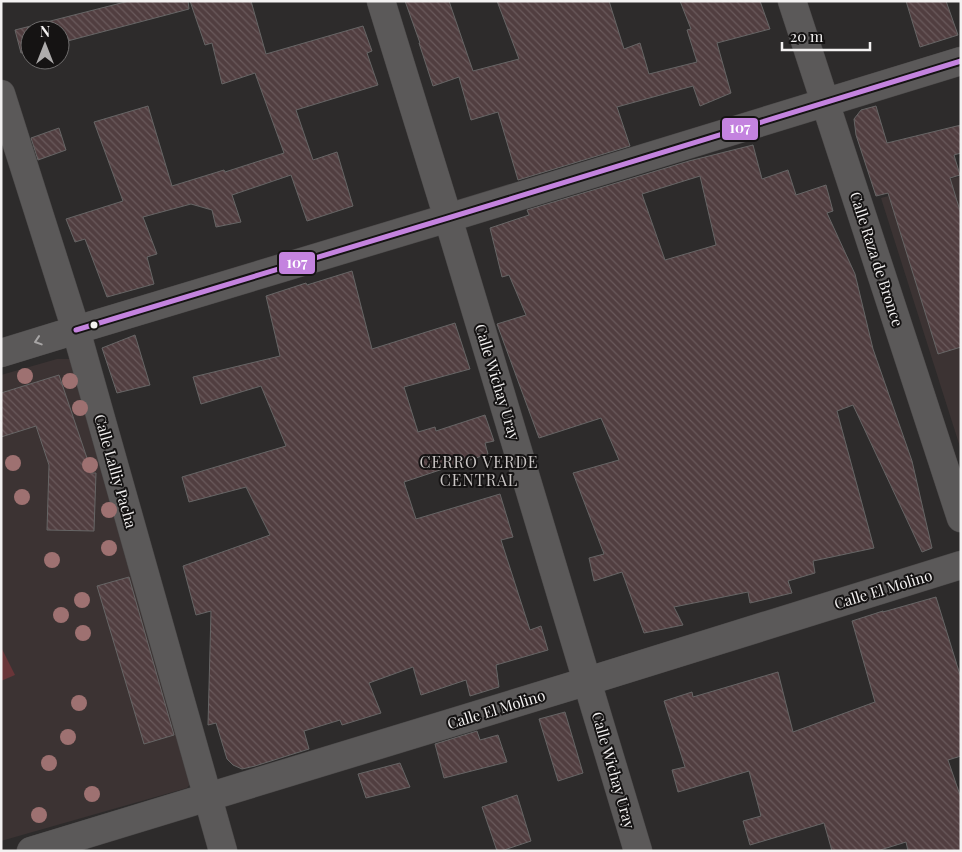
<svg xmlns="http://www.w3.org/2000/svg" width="962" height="852" viewBox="0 0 962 852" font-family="'Playfair Display',serif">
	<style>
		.built { fill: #3c3333 }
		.green { fill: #693538 }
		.building { fill: url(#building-back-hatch); stroke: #666565; fill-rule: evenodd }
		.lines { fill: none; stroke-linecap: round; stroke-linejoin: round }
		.minor-casing { stroke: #4a4848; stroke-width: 29 }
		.minor { stroke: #5b5959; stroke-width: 28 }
		.bus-1-casing { stroke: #151313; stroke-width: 9 }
		.bus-1 { stroke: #c483df; stroke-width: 5 }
		.tree { fill: #9e7171 }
		.oneway { stroke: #a7a5a5 }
		.bus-dot { fill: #f3f1f1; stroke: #151313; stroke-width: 2 }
		.labels { text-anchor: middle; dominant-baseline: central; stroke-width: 4; stroke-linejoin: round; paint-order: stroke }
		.street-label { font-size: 15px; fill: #f3f1f1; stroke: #151313 }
		.neighbourhood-label { font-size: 16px; letter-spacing: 1px; fill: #cbc7c6; stroke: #151313 }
		.line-badge { stroke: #151313; stroke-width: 2 }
		.badge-label { font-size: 14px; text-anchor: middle; font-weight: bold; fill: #fff }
	</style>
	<defs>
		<pattern id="building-back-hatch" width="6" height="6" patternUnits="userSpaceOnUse" patternTransform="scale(1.25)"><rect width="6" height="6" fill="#513e40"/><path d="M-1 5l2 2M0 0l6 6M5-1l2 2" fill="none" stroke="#6a5a5c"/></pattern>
	</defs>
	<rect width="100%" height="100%" fill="#2d2b2b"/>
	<path class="built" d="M961,176V450L881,198Z
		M57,359H69L80,367L197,776L187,788L1,841V375Z"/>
	<path class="green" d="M1,647L15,675L1,681Z"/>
	<path class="building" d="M129,1H188L189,9L60,43V30H30V51L21,53L15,30Z
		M190,1H251L266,54L363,26L372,51L367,53L378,85L296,110L313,160L337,152L353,206L307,221L291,175L232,195L241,222L216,227L212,210L191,204L143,217L157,254L147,257L154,284L107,297L85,239L75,242L66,219L123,201L94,122L148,106L172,186L224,170L225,172L284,153L255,73L222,84L212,43L205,45Z
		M405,1H449L473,71L519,59L497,1H609L624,49L640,43L649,74L697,62L687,30L691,29L680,1H760L770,29L717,43L731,93L700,106L693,86L617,107L630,146L518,180L498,112L471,120L459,77L433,86L419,43H420Z
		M906,1H946L958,35L920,47Z
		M876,106L887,143L961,125V153L954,155L960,175L950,178L961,214V347L938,354L888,193L876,196L856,135L854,119L861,110Z
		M59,128L66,150L38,160L31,138Z
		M753,145L762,179L788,170L796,195L826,185L833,211L827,213L855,274L873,349L912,461L932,548L922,552L853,405L837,411L874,548L813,561L815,573L788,581L792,593L750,603L748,592L674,607L683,625L644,633L622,572L594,581L589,558L604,554L573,473L619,460L601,418L539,438L497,324L526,315L509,275L502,277L490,228L529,215L527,210L689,161ZM700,176L716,245L665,260L642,194Z
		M352,271L372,349L455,323L470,369L404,387L418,432L435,427L436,431L485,415L494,441L485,443L488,454L404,482L416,519L500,494L513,537L501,540L530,630L541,626L548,650L496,665L499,687L470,696L466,680L421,695L413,667L369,683L381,713L342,725L340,720L304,731L309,749L255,766L242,769L233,765L227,759L216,723L208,725L211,611L196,615L183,566L270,535L246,487L189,502L182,477L286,446L261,386L201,404L193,377L280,356L266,296L306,283L307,285Z
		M135,335L150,385L117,393L102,348Z
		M59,375L92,473H96L94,531L47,530L49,465L36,426L1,437V393Z
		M129,577L174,735L144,744L97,586Z
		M936,597L961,678V756L948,760L961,798V851H908L906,842L877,851H832L824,823L750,845L743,821L761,816L749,771L678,792L672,770L685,767L664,701L692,692L693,697L778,672L793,732L875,702L852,621L883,611V612Z
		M565,712L583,773L558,781L539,719Z
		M477,731L480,740L498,735L507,762L444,778L435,744Z
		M400,763L410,787L366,798L358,774Z
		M517,795L531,841L501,851H497L482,807Z"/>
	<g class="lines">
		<g class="minor-casing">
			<path id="minor" d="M381,1L448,218L638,851
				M792,1L961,518
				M1,94L76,330L223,851
				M1,353L76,330L448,218L961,61
				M31,851L588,681L961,565"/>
		</g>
		<use href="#minor" class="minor"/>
		<g class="bus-1-casing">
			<path id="bus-1" d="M76,330L448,218L961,61"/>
		</g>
		<use href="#bus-1" class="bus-1"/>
	</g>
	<g class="tree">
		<circle cx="25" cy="376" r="8"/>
		<circle cx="70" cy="381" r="8"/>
		<circle cx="80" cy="408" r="8"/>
		<circle cx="13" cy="463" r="8"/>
		<circle cx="90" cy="465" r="8"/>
		<circle cx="22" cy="497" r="8"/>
		<circle cx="109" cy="510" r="8"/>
		<circle cx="109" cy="548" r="8"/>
		<circle cx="52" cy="560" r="8"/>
		<circle cx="82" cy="600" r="8"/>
		<circle cx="61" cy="615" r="8"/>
		<circle cx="83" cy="633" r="8"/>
		<circle cx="79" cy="703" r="8"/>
		<circle cx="68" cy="737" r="8"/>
		<circle cx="49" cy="763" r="8"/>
		<circle cx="92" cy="794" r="8"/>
		<circle cx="39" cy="815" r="8"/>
	</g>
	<defs><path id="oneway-chevron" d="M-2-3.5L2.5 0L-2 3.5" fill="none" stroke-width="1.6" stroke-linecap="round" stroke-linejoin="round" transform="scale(1.25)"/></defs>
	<use class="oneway" href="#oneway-chevron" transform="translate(38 341) rotate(162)"/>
	<circle class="bus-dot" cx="94" cy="325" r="4.5"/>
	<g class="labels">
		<g class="street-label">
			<text transform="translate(877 259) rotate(72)">Calle Raza de Bronce</text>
			<text transform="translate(498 382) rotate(73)">Calle Wichay Uray</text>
			<text transform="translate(116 471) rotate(74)">Calle Lalliy Pacha</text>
			<text transform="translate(883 589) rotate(-17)">Calle El Molino</text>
			<text transform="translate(496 709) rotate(-17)">Calle El Molino</text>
			<text transform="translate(614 770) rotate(74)">Calle Wichay Uray</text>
		</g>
		<g class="neighbourhood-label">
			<text x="479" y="461">CERRO VERDE<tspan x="479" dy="18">CENTRAL</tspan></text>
		</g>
	</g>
	<g class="line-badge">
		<rect x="721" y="117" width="38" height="24" rx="5" fill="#c483df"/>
		<rect x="278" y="251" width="38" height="24" rx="5" fill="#c483df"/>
	</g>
	<g class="badge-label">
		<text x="740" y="133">107</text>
		<text x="297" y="268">107</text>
	</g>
	<rect width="962" height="852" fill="none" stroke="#f3f1f1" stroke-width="5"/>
	<g transform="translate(45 45)"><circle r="24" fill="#151313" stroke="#6e6c6c"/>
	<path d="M0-4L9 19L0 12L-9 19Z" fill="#aeacac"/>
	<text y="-8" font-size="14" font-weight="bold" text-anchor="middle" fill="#f3f1f1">N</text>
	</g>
	<path d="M782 42v8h88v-8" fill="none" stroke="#f3f1f1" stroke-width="2.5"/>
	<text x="790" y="42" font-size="15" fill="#f3f1f1" stroke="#151313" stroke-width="4" paint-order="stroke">20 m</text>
</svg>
